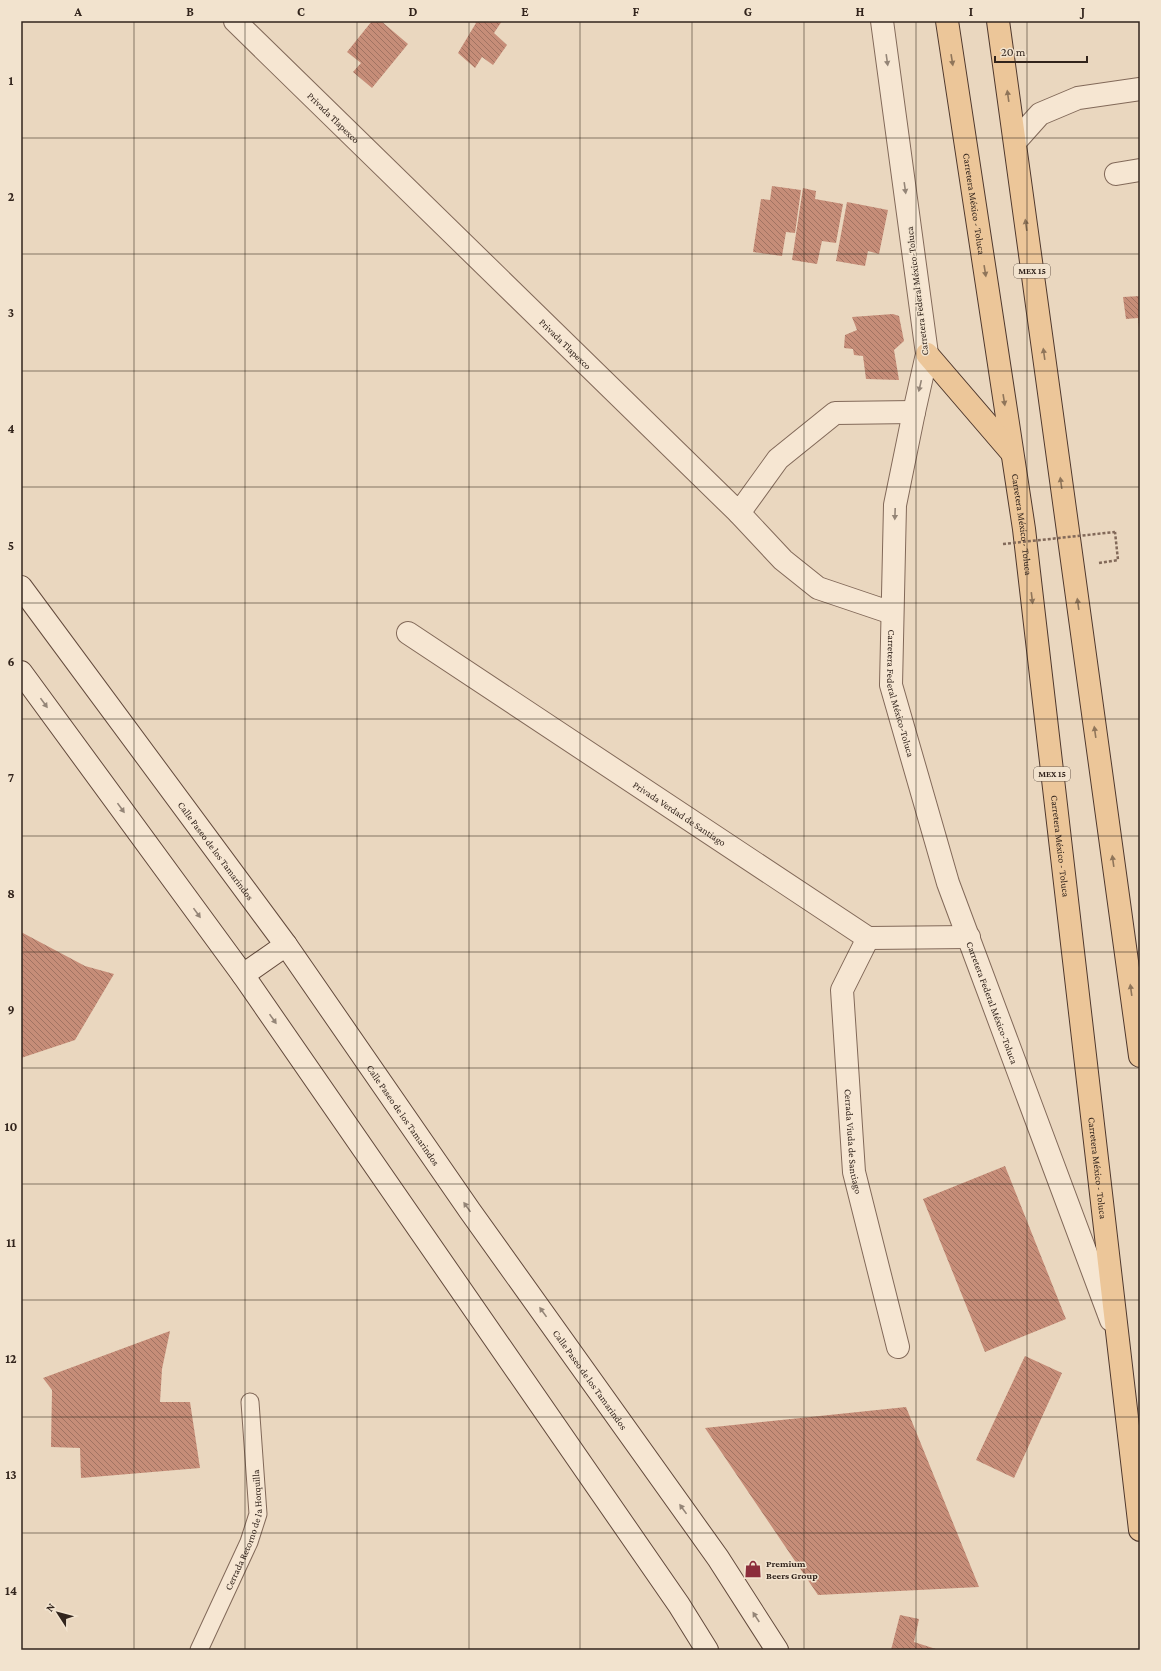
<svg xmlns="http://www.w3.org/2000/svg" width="1161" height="1671" viewBox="0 0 1161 1671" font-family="'Crimson Pro',serif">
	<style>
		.building { fill: url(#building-back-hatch) }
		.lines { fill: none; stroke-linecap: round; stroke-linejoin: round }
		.lane-casing { stroke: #826959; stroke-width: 19 }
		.street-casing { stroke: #826959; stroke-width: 24 }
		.secondary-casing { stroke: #634a3c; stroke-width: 24 }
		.primary-casing { stroke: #4f382d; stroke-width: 24 }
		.path { stroke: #826959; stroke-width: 2.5; stroke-dasharray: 3 2; stroke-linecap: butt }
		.lane { stroke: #f6e6d2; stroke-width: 17 }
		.street { stroke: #f6e6d2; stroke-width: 22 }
		.secondary { stroke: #f6e6d2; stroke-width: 22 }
		.primary { stroke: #ecc699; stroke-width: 22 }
		.path-bridge { stroke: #826959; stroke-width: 2.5; stroke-dasharray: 3 2; stroke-linecap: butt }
		.oneway { fill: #948577 }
		.oneway2 { fill: #8f755a }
		.grid { fill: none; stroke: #32241c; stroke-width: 1; stroke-opacity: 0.55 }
		.labels { text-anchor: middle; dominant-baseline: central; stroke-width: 3; stroke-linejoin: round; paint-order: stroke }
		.shield { fill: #f2e3ce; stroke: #6c5d51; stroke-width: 1 }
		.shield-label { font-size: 9px; font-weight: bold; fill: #32241c }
		.street-label { font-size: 10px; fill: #32241c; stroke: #f2e3ce }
		.poi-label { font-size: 10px; font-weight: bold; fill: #32241c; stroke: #f2e3ce; text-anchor: start }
		.neatline { fill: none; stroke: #32241c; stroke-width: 1.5 }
		.grid-label { font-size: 13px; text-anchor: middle; font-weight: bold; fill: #32241c }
	</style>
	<defs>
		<pattern id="building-back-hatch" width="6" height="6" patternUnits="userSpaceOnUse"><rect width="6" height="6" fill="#c68d78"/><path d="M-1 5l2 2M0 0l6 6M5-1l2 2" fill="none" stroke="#a17362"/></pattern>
	</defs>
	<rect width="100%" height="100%" fill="#ead7bf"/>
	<path class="building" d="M372,21H381L408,44L372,88L353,72L361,63L347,52Z
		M474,21H502L494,33L507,45L493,65L482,57L475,68L458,53L476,23Z
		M772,186L801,190L795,233L786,232L782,256L753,252L761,199L770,200Z
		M803,188L816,191L815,199L843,204L836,243L822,241L817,264L792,260Z
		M847,202L888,210L879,254L868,251L865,266L836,261Z
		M1140,296V329H1139L1138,318L1126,319L1123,297Z
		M893,314L899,316L904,341L894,350L899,380L866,379L863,356L854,355L853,349L844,348L845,335L857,330L852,317Z
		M21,932L85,966L114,974L75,1040L21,1058Z
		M1005,1166L1066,1319L985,1352L923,1199Z
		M170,1331L162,1369L160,1402H190L200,1468L81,1478L80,1448L51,1447L52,1390L43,1378Z
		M1025,1356L1062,1373L1014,1478L976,1460Z
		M906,1407L979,1587L818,1595L705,1428Z
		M900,1615L919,1619L914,1642L939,1650H891Z"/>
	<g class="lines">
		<g class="lane-casing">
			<g id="lane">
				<path id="s1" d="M199,1650L249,1542L258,1514L250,1402"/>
			</g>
		</g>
		<g class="street-casing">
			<g id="street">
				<path id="s2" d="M235,21L739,513L778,459L835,413L914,412"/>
				<path id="s3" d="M882,21L927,354L914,412L895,505L891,685L948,883L1111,1320"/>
				<path d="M1015,142L1040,114L1078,98L1140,89"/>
				<path d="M1116,174L1140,170"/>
				<path d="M739,513L783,560L818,588L892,613"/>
				<path id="s4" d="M408,633L868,938L969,937"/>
				<path id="s5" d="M868,938L842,990L854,1172L898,1347"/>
			</g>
		</g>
		<g class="secondary-casing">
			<g id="secondary">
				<path id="s6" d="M21,587L286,945L470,1211L718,1558L777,1650"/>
				<path d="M21,672L243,975L679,1605L707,1650"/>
				<path d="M243,975L286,945"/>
			</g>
		</g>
		<g class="primary-casing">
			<g id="primary">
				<path id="s7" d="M947,21L1024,529L1140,1530"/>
				<path d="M998,21L1140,1056"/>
				<path d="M927,354L1012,453"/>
			</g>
		</g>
		<path class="path" d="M1099,563L1118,560L1115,532"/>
		<use href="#lane" class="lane"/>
		<use href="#street" class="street"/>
		<use href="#secondary" class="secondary"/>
		<use href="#primary" class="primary"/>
		<path class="path-bridge" d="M1003,544L1115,532"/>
	</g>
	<defs><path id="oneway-solid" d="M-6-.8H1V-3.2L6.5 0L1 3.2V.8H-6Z"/></defs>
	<g class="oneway">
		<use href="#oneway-solid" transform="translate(887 60) rotate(82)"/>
		<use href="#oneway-solid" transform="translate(905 188) rotate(82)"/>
		<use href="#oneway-solid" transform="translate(920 386) rotate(103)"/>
		<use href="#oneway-solid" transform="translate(895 514) rotate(92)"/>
		<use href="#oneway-solid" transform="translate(44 703) rotate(54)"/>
		<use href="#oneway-solid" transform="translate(121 808) rotate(54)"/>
		<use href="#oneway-solid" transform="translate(197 913) rotate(54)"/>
		<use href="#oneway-solid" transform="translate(273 1019) rotate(55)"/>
		<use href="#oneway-solid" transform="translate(467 1207) rotate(-125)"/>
		<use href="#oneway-solid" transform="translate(543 1312) rotate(-126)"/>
		<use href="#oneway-solid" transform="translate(683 1509) rotate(-126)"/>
		<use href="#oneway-solid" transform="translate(756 1617) rotate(-123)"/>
	</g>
	<g class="oneway2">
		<use href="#oneway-solid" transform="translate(952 60) rotate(81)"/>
		<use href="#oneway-solid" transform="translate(1008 96) rotate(-98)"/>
		<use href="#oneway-solid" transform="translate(1026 225) rotate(-98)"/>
		<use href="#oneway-solid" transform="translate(985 271) rotate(81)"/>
		<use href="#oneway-solid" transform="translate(1044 354) rotate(-98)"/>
		<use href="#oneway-solid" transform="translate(1004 400) rotate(81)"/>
		<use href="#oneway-solid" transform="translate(1061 483) rotate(-98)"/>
		<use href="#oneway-solid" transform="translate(1032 598) rotate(83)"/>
		<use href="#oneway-solid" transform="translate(1078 604) rotate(-98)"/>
		<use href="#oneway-solid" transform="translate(1095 732) rotate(-98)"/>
		<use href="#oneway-solid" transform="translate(1113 861) rotate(-98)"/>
		<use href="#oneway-solid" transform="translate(1131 990) rotate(-98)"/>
	</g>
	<path class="grid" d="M134,21V1650M245,21V1650M357,21V1650M469,21V1650M580,21V1650M692,21V1650M804,21V1650M916,21V1650M1027,21V1650M21,138H1140M21,254H1140M21,371H1140M21,487H1140M21,603H1140M21,719H1140M21,836H1140M21,952H1140M21,1068H1140M21,1184H1140M21,1300H1140M21,1417H1140M21,1533H1140"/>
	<defs>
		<g id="shop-bare" transform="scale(1.38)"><path d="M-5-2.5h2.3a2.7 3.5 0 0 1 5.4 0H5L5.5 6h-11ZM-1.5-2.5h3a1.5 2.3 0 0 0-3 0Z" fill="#8c2d3b" stroke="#f2e3ce" stroke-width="2.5" paint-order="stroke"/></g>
	</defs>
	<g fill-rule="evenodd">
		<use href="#shop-bare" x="753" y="1569"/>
	</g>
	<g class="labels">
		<g class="shield">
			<rect x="1014" y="264" width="36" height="14" rx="3"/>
			<rect x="1034" y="767" width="36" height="14" rx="3"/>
		</g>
		<g class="shield-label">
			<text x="1032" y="271">MEX 15</text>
			<text x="1052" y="774">MEX 15</text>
		</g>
		<g class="street-label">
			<text stroke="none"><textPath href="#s2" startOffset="138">Privada Tlapexco</textPath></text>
			<text stroke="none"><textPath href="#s7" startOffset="185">Carretera México - Toluca</textPath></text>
			<text transform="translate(917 291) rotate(-97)">Carretera Federal México-Toluca</text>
			<text stroke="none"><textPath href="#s2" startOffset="462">Privada Tlapexco</textPath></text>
			<text stroke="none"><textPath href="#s7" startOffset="509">Carretera México - Toluca</textPath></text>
			<text stroke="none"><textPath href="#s3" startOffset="680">Carretera Federal México-Toluca</textPath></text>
			<text stroke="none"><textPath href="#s4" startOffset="326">Privada Verdad de Santiago</textPath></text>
			<text stroke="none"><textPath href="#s7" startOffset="833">Carretera México - Toluca</textPath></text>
			<text stroke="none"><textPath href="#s6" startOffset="328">Calle Paseo de los Tamarindos</textPath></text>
			<text stroke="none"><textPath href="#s3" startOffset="1004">Carretera Federal México-Toluca</textPath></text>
			<text stroke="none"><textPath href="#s6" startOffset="652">Calle Paseo de los Tamarindos</textPath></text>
			<text stroke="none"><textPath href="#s5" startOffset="210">Cerrada Viuda de Santiago</textPath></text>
			<text stroke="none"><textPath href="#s7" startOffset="1157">Carretera México - Toluca</textPath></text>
			<text stroke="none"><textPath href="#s6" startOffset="976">Calle Paseo de los Tamarindos</textPath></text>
			<text stroke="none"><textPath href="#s1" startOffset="130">Cerrada Retorno de la Horquilla</textPath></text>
		</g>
		<g class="poi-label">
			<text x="766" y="1563">Premium<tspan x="766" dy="12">Beers Group</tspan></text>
		</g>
	</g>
	<rect width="1161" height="1671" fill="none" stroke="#f2e3ce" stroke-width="44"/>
	<g transform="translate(58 1613) rotate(306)" stroke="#f2e3ce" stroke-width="3" paint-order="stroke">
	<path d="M0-3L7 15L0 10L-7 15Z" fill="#32241c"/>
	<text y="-6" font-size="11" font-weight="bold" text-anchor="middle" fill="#32241c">N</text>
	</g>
	<path d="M995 56v6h92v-6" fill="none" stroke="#32241c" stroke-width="2"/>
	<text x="1001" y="56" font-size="12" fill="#32241c" stroke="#f2e3ce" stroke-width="3" paint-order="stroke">20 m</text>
	<rect x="22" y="22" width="1117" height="1627" class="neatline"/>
	<g class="grid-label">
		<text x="78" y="16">A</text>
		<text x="190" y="16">B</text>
		<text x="301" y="16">C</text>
		<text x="413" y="16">D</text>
		<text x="525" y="16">E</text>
		<text x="636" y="16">F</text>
		<text x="748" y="16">G</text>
		<text x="860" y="16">H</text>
		<text x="971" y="16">I</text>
		<text x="1083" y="16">J</text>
		<text x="11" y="85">1</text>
		<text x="11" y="201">2</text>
		<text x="11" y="317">3</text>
		<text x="11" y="433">4</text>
		<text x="11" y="550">5</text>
		<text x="11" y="666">6</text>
		<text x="11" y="782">7</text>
		<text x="11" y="898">8</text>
		<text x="11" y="1014">9</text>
		<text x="11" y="1131">10</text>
		<text x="11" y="1247">11</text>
		<text x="11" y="1363">12</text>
		<text x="11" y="1479">13</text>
		<text x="11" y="1595">14</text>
	</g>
</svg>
